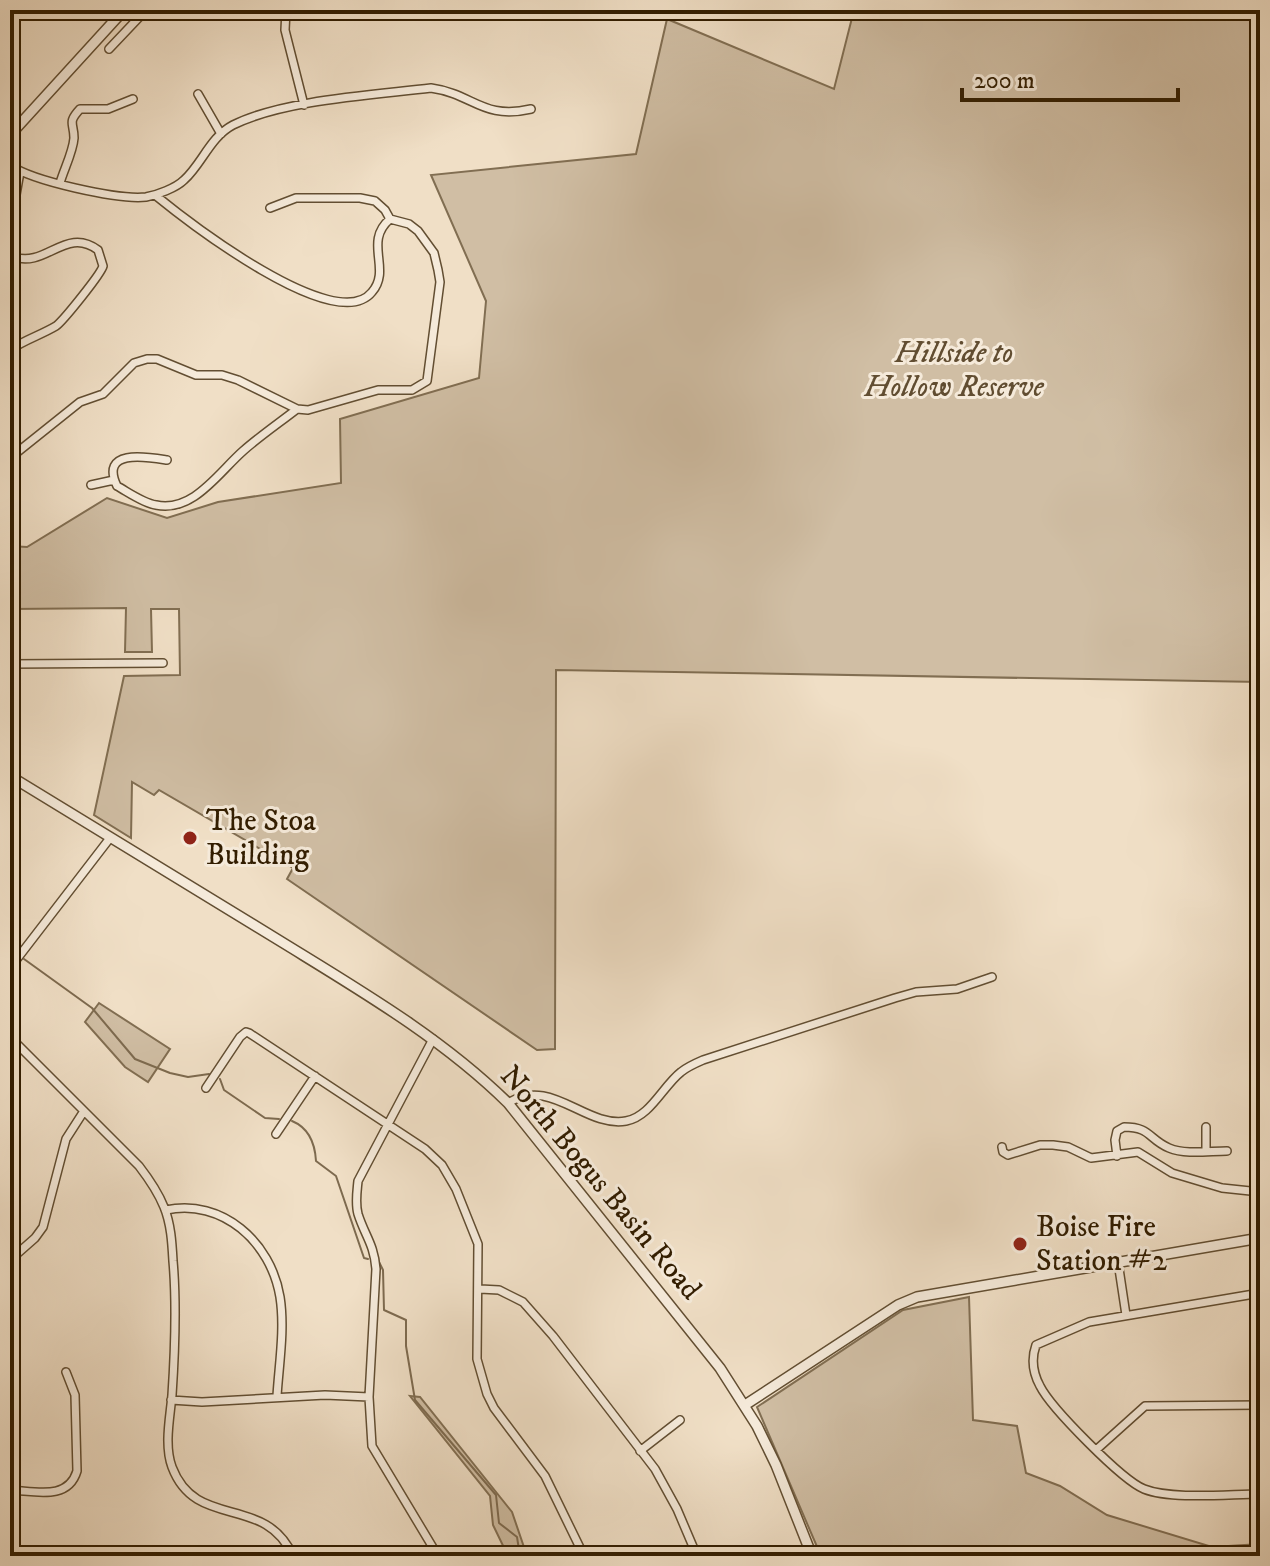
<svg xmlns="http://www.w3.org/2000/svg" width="1270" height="1566" viewBox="0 0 1270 1566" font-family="'IM FELL DW Pica',serif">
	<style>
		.green { fill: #d0bea4; stroke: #816e52; stroke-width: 2 }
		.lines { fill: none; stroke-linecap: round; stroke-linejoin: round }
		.stream { stroke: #7d6a4f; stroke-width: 2 }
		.minor-casing { stroke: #624e32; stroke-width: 10 }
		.tertiary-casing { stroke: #624e32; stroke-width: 12 }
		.minor { stroke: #f5eada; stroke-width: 7 }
		.tertiary { stroke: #f5eada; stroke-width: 9 }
		.poi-dot { fill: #8f2418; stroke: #f5eada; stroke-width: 3 }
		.labels { text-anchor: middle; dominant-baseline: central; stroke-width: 6; stroke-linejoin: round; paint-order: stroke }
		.park-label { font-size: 30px; font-style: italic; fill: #614d31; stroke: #f5eada }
		.poi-label { font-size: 30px; fill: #321d00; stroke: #f5eada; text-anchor: start }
		.street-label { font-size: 30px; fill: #321d00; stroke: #f5eada }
	</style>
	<rect width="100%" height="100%" fill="#f0dfc6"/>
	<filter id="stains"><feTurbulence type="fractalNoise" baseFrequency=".0025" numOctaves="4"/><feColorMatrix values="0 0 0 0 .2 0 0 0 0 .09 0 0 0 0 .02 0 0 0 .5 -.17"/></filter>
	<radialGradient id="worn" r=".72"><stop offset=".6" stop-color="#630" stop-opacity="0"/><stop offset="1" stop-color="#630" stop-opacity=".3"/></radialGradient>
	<path class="green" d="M854,10H1260V682L556,670L555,1049L537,1050L287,879L293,868L159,790L154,795L132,782L131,838L94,815L124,676L180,675L179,609H151L152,652H125L126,608L10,609V546L27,547L107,498L167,518L218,502L341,483L340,419L479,378L486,301L431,175L636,154L667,19L834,89Z
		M99,1003L170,1049L148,1082L125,1067L85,1022Z
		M969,1297L973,1420L1017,1426L1026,1473L1060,1486L1107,1515L1212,1547L1260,1544V1556H821L757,1407L903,1310Z
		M410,1396L420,1397L512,1512L527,1556H508L493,1525L490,1496Z"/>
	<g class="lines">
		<path class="stream" d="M10,949L13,951
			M24,959L92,1008L135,1059L170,1073L188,1077L209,1074
			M220,1079L224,1090L265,1118L279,1119
			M292,1121C309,1128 315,1143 316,1161L336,1176L364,1258L368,1259
			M379,1262L383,1270L384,1310L406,1320V1346L415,1400L496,1495L499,1523L517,1537L520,1556"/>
		<g class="minor-casing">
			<path id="minor" d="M286,10L285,30L304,105
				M793,10L795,15
				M109,49L146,10
				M198,94L221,134
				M10,165C32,181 118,200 146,197C157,195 176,188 184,180C202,164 210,137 233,125C283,100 373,95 431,88C474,94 482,120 531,109
				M60,183C64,169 73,152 74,138C74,123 67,123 80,109H108L133,99
				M270,208L296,198H360L375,201L385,210L390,219
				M10,229L20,172
				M10,250L14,257C46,268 66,226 98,250L103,266C101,274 63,321 56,326C41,335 24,340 10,350
				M10,458L80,402L103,394L134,363L147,359H157L196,375H222L238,380L297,409L308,410L378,390H412L427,381L440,282L438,270L434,253L418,231L409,224L390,219C363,242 392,269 372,292C336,337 187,221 155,195
				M167,460C148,457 99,448 117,486C128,492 143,503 156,505C193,513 219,472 243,451C260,436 279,423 297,409
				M91,485L114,480
				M10,664L163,663
				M10,968L110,838
				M10,1037L139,1166C149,1179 158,1192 164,1207C171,1224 172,1243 173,1261C177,1306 175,1350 172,1395C170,1418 164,1445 172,1467C196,1531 265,1493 293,1556
				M433,1039L358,1181C357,1192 355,1203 358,1214C365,1236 374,1244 376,1269L369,1397L372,1446L438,1556
				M206,1088L240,1037L246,1032L249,1033L425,1149L442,1165L456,1189L478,1244L477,1359L487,1394L494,1408L545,1476L584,1556
				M508,1103C551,1076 585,1128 626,1121C650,1117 663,1086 681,1072C687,1067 696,1063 703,1060L895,998L916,992L957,989L992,977
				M1206,1127V1151
				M276,1134L315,1076
				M1002,1147L1003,1152L1008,1155L1040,1145H1053L1068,1147L1091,1158L1138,1152L1172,1173L1222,1188L1260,1192
				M1117,1156L1115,1140L1117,1131L1124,1127C1151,1127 1148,1139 1169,1148C1186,1155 1209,1151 1227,1151
				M166,1210C222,1198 271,1242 280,1297C285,1329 279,1364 277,1396
				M10,1260L35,1238L43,1227L66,1139L84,1111
				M1118,1262L1126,1315
				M480,1289L499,1290L523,1302L553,1336L655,1469L677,1509L697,1556
				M1260,1293L1089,1322L1036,1345C1031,1359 1033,1373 1040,1386C1051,1408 1122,1480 1144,1489C1172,1500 1229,1494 1260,1494
				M171,1400L202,1402L325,1395L369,1397
				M1096,1450L1145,1406L1260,1405
				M640,1451L680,1420
				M10,1490C35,1491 68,1501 77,1471L75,1395L66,1372"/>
		</g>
		<g class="tertiary-casing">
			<path id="tertiary" d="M10,135L124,10
				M10,776C102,832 194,888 285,944C363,992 443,1039 508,1103L720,1368L757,1426L776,1465L812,1556
				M745,1405L898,1305L917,1297L1260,1238"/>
		</g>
		<use href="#minor" class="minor"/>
		<use href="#tertiary" class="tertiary"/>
	</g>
	<g class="poi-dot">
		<circle cx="190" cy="838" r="8"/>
		<circle cx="1020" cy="1244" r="8"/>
	</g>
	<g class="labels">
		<g class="park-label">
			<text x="954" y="353">Hillside to<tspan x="954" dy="34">Hollow Reserve</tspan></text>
		</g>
		<g class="poi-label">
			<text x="206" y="821">The Stoa<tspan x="206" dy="34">Building</tspan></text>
			<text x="1036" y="1227">Boise Fire<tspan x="1036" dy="34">Station #2</tspan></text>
		</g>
		<g class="street-label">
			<text transform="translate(600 1183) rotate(50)">North Bogus Basin Road</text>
		</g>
	</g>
	<rect width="1270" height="1566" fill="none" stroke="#f0dfc6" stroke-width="40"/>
	<rect x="12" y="12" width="1246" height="1542" fill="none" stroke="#321d00" stroke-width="4"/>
	<rect x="20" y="20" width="1230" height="1526" fill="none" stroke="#321d00" stroke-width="2"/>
	<path d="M962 88v12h216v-12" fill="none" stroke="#321d00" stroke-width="4"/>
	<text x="974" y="88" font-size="24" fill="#321d00" stroke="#f5eada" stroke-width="6" paint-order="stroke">200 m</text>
	<rect width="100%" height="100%" filter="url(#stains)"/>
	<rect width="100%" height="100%" fill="url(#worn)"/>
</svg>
